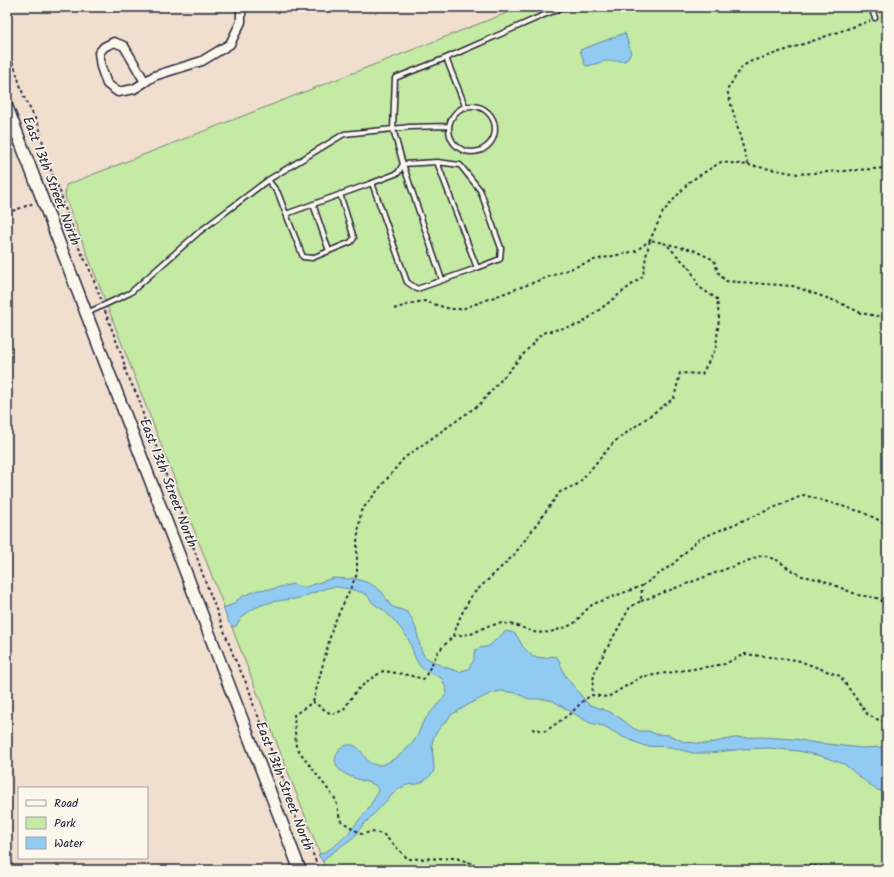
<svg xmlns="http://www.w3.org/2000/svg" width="894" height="877" viewBox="0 0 894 877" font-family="Kalam,sans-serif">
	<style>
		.green { fill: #c4eaa4; stroke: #738670 }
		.water { fill: #92cbf2; stroke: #6587a9 }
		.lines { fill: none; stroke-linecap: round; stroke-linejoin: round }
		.lane-casing { stroke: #22223b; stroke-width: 7 }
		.street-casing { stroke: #22223b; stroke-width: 11 }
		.secondary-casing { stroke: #22223b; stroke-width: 14 }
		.path { stroke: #22223b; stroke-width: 2; stroke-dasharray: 3 3; stroke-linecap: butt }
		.lane { stroke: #fbf7ec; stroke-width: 4 }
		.street { stroke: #fbf7ec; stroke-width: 8 }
		.secondary { stroke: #fbf7ec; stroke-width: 11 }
		.labels { text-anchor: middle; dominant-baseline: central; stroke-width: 3; stroke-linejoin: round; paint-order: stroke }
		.street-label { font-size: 14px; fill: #22223b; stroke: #fbf7ec }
	</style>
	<rect width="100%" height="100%" fill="#f0dfcf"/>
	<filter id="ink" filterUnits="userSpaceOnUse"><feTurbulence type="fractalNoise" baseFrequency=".025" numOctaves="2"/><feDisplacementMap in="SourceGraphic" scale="8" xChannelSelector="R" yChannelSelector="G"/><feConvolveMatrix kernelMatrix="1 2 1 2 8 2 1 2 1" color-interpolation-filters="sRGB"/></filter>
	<g filter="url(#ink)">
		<path class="green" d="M522,7H887V870H326L65,197L66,185Z"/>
		<path class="water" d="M625,33L631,53L625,61H606L587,66L585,65L580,50Z
			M333,578L348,579L353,578L369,583L377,588L382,592L391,606L407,612L411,617L416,629L421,650L425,657L440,665L459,672L468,669L474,660V653L476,649L489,646L506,631L514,633L517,636L523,647L533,657L546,658L552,656L557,657L559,660L563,671L566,677L588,704L610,712L620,718L633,728L639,731H649L655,734L669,735L685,742L705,744L734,738L760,737L795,739L810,742L861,748L887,747V791H881L875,789L844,764L821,756L799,751L770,748L743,749L709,753H693L670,747L645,746L623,737L604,726L590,723L553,701L545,699H529L516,693L501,691L492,693L473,702L451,715L446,722L441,726L434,736L432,744L434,768L433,773L424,781L418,784L406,785L396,791L361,827L355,836L325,858L323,862L318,855C325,853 331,848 337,844C347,836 377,801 378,789L375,785C364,780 330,775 336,756C337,753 339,750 340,748C363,735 361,765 377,765C389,766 410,748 416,738C419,734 420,729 422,724C428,714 438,705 445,696L447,691L442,679C434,673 424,672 419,665C413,656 412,645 407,637C400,627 391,616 382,609C379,607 375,605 372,602C370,600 369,596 367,595C362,591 338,586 332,587C319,589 307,597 294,599C271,601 248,605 236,626L233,627L229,623L223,608L234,604L237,600L243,596L258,590L272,589L293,584L300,587H306Z"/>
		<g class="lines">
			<g class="lane-casing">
				<path id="lane" d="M871,7L875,18
					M446,58L466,108
					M449 129a23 23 0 1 1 46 0a23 23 0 1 1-46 0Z
					M449,126L409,127L393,129L403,164L437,162L460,165L480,190L501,248L500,259L477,268
					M403,164L442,280
					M268,180L278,193L286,214L372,183L407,282L417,289L477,268L437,162
					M372,183L398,173L403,164
					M313,204L329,251
					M286,214L303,257L312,258L351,242L354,238L340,194
					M87,313L130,293L199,232L268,180L344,134L393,129L395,78L446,58L544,15L565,7"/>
			</g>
			<g class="street-casing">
				<path id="street" d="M114,42L124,46L145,82L134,89L118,92L107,84L101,67L99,53L104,47Z
					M145,82L154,76L202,61L230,44L241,22V7"/>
			</g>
			<g class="secondary-casing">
				<path id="secondary" d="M7,107L300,870"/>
			</g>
			<path class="path" d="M7,51L15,69L24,97L39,126L47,161L61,194L63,204L70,219L77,244L89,268L101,299
				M748,165L798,174L887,168
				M7,213L34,203
				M394,309L409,304L424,301L450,309H462L594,260L636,251L650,240L663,212L689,182L721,162L748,165L727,90L742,67L749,62L792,48L870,21
				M105,311L123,359L126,373L139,399L145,422L158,450L163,468L179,505L203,575L234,657L249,689L254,707L264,729L271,750L284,781L297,821L308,841L319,870
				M642,586L673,564L699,539L804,495L862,512L887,524
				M641,601L763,555L779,561L789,569L802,576L822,580L858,595L877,598L887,604
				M453,636L461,615L472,595L514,555L560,492L578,484L614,442L674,398L680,373L702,374L716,348L719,318L717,299L699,287L691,270L666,244
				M313,702L333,626L357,574V542L361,511L404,458L480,404L542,333L581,324L643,276L646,256L650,240L693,250L714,260L718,272L725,281L793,286L838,302L861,313L887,318
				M532,729L546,731L571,713L584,700L592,695
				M481,870L471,863L456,858L408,859L383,834L372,832L361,834L340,820L336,800L296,747L294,715L313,702L331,714L337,713L344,709L356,691L369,680L383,671L403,674L424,679L438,652L453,636L471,634L488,626L502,623L515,625L537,633L550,632L567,627L576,622L584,612L593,604L642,586L641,601L630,607L596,668L593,680L592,695L608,697L641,677L725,664L744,654L797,660L840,676L867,714L876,719L887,722
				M772,870L802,865L858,870"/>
			<use href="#lane" class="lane"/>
			<use href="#street" class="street"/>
			<use href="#secondary" class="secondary"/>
		</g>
	</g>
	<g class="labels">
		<g class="street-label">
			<text transform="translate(51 181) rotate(69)">East 13th Street North</text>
			<text transform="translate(168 483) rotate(69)">East 13th Street North</text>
			<text transform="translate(284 786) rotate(69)">East 13th Street North</text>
		</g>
	</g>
	<rect width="894" height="877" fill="none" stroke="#fbf7ec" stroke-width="24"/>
	<rect x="12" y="12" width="870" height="853" fill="none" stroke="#22223b" stroke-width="1.5" filter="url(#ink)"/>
	<rect x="18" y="787" width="130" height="72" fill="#fbf7ec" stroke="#a4a2a5"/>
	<rect x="26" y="800" width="20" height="6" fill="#fbf7ec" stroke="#a4a2a5"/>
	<text x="54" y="807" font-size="12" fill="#22223b">Road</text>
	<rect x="26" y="817" width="20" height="12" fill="#c4eaa4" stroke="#a4a2a5"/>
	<text x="54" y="827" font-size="12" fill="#22223b">Park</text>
	<rect x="26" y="837" width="20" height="12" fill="#92cbf2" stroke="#a4a2a5"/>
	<text x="54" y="847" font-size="12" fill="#22223b">Water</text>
</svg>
